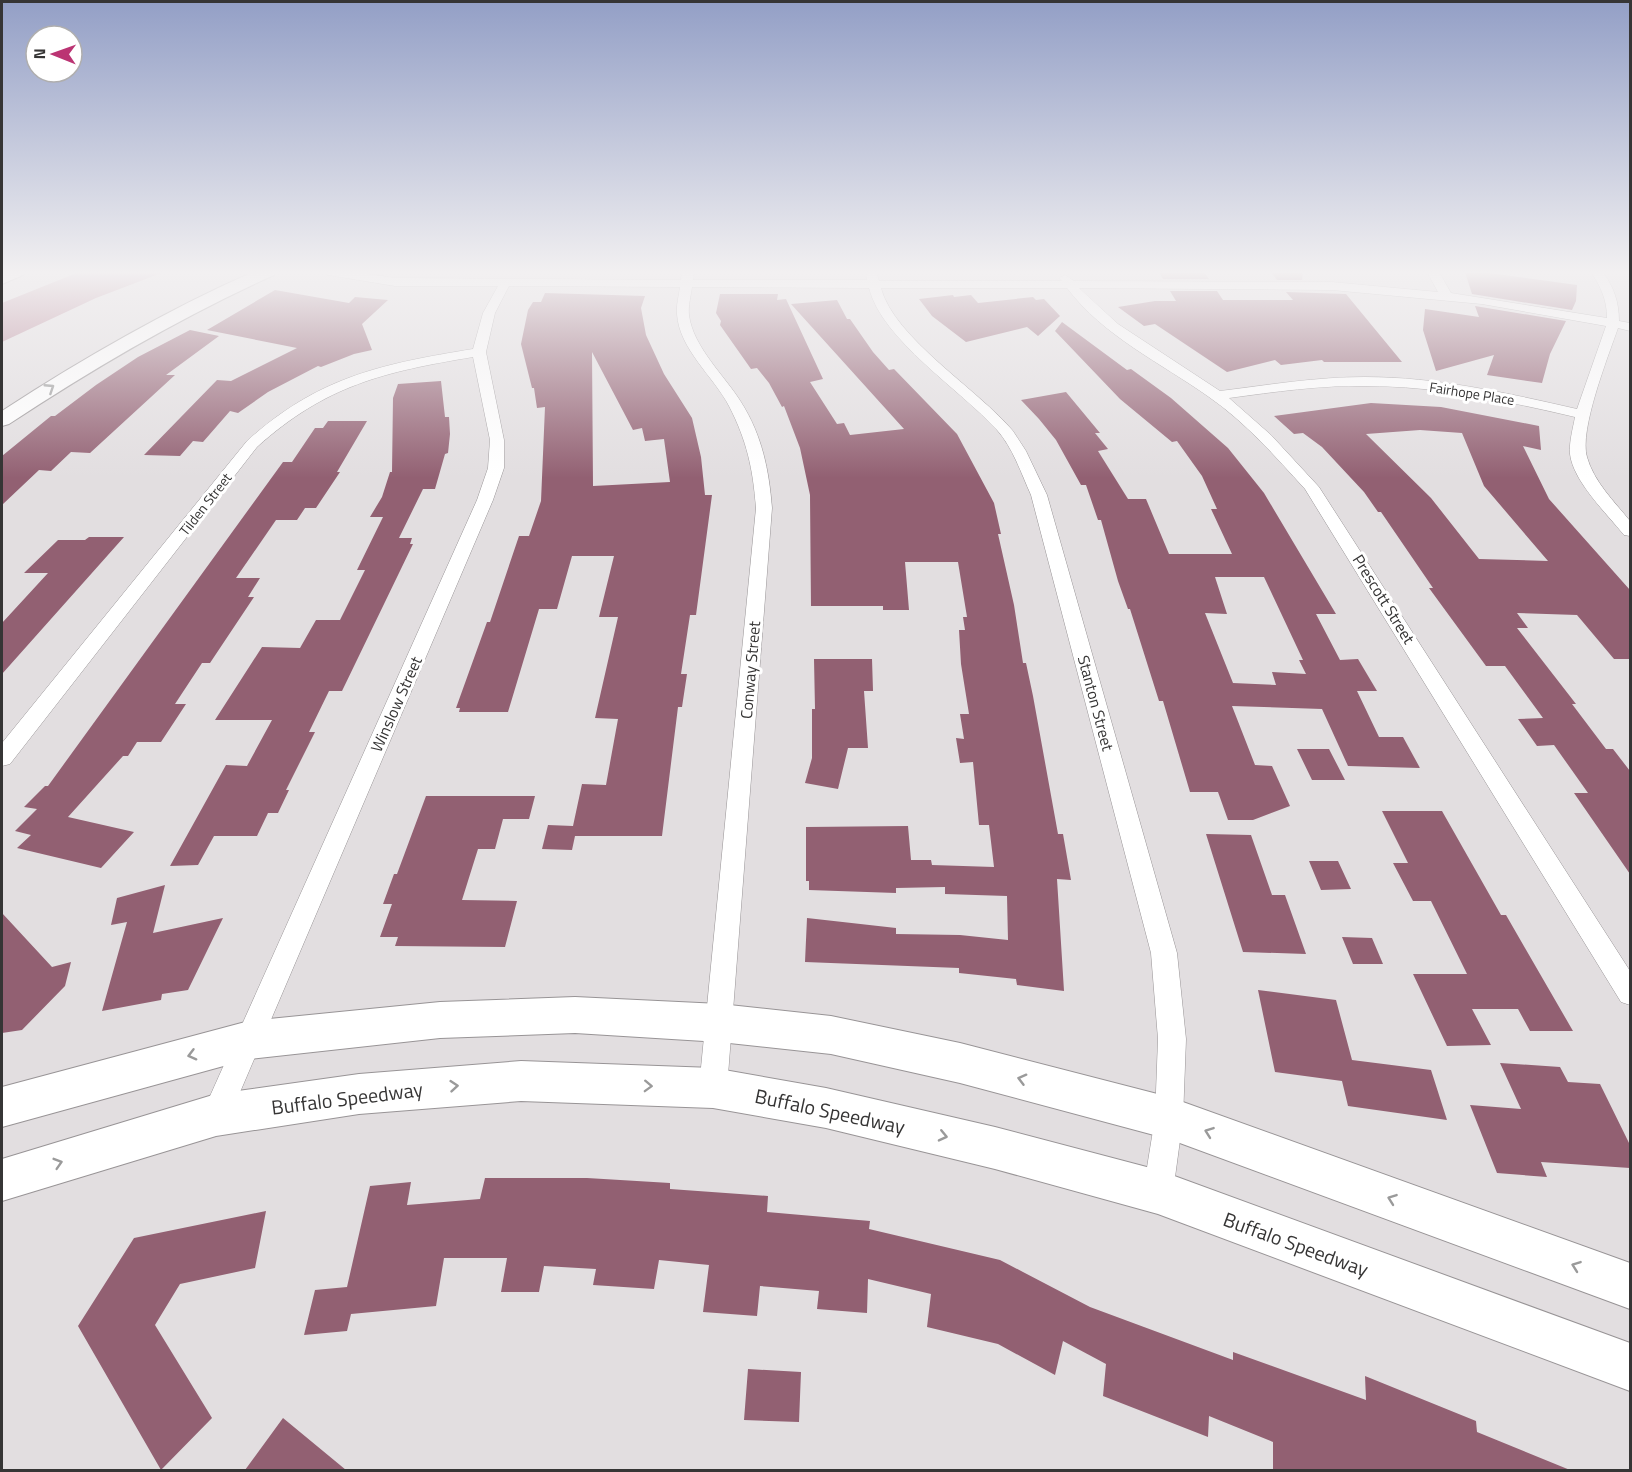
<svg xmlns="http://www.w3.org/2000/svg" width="1632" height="1472" viewBox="0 0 1632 1472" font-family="'Titillium Web',sans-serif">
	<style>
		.water { fill: #b48092 }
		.building { fill: #926072; fill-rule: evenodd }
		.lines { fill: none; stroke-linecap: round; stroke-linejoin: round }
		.street-casing { stroke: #989496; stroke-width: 1 }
		.secondary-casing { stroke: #989496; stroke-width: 2 }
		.street { fill: #fff; fill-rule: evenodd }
		.secondary { fill: #fff; fill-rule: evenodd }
		.oneway { stroke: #9a9a9a }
		.labels { text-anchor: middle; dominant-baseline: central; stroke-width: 6; stroke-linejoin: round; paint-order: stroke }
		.far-street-label { font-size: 14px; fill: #363535; stroke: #fff }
		.street-label { font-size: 16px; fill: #363535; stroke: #fff }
		.near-street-label { font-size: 20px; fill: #363535; stroke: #fff }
	</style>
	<rect width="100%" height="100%" fill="#e2dee0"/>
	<path class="water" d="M79,272H164L96,298L2,342V303Z"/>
	<path class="building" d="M1159,272H1204L1209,279H1163Z
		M1271,272H1303L1302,280H1277Z
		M1465,272H1482L1577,285L1576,301L1572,310L1472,294Z
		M275,290L349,303L355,297L388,300L362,324L372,350L354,354L321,367L318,366L268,392L238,413L230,411L203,442L193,441L180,456L144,455L217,380L231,381L297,348L207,330Z
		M1170,291H1217L1223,300H1293L1286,292L1346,294L1402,362H1324L1322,360L1281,365L1275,360L1227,372L1155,324L1144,326L1118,307L1155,301H1176Z
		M545,293L645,296L641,308L646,335L664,374L692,418L701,457L705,495H712L696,615H690L681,674H687L682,707H678L662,836H575L572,850L542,849L548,825L573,826L582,784L606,785L618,719L595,718L618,617H599L614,556H572L557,609H539L508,712H459L460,708H456L487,622H490L519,536H529L541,501L545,407L537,408L534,388H532L521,344L528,310L533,302H541ZM592,352L633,430L642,428L645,441L664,439L670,482L593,486Z
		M720,294H778L777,300L786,299L823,379L810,382L837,424L844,423L850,435L904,429L791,304L837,300L847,319H850L873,352L889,370L894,369L957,434L994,503L1001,534H998L1014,605L1023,663H1026L1033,696L1058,834H1063L1071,880L1057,879L1064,991L1017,985L1016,979L959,973V968L805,962L807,918L896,928V934L960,935L1008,940L1007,896L945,894V887L896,888V893L809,890V881H806V827L908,826L911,860H931L932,865L994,867L989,825H979L973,762L960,763L956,738L964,739L960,714H969L961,664L959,630H965L963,617H967L958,562H905L909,610H883V606H811L810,495L800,448L784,406L782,407L769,383L757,368L751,369L720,325L721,321L716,313Z
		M953,295L954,297L971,295L978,303L1033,297L1036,300L1044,299L1060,316L1038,336L1027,327L966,342L932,316L919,299Z
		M1475,306L1566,321L1550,354L1542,383L1487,375L1494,355L1436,371L1423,330L1425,309L1479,317Z
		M1062,322L1127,370L1131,369L1171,398L1228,448L1264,493L1336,614H1316L1340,660L1358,659L1377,691H1357L1379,737H1403L1420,768L1348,766L1322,709L1232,706L1255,765L1272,766L1290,806L1253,820H1228L1218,792H1190L1163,701H1159L1130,609H1128L1118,581L1101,520H1098L1086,485H1081L1056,440L1039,419L1021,400L1066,392L1100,433H1095L1108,449L1098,451L1128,499H1146L1169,554H1232L1211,509H1217L1202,476L1177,441L1172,442L1120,399L1055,331ZM1215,577H1264L1303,660H1299L1306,674L1272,672L1276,685L1233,683L1205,613L1227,614Z
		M190,330L219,336L166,375H175L90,453L71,452L51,471L39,470L2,505V456L51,416H55L96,385L138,357Z
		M441,381L445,417H449L450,434L448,453L445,454L435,489H423L399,538H412L410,544H413L342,691H329L309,732H315L286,790H289L278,813H268L257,836H214L198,865L170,866L226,765L247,766L272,720H215L262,647L300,648L316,620H340L365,570H357L383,517H370L382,497L390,472H392L393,398L398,384Z
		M1371,403L1441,407L1539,426L1541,450L1523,446L1549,499L1630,590V659H1614L1577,615L1517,613L1528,628H1517L1576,704H1572L1606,749H1613L1630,771V874L1574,793H1588L1554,745L1537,746L1518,719L1543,718L1505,666H1486L1429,588H1433L1381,512H1378L1364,492L1322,447L1303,433L1294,434L1274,416ZM1420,430L1462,433L1484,486L1548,561L1479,559L1431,498L1366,434Z
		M328,421H367L337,472H340L316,508H305L297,520H276L236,578H260L248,597H254L210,663H202L175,704H186L161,742H137L128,756H123L68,817L134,832L101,868L17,848L31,835L15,831L37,809L24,807L45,786H48L283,462H292L315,428H323Z
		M89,537H124L2,674V623L48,573H24L58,540H85Z
		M814,659H872L873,691H864L868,748H848L838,789L805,783L812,758V709H815Z
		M1297,749H1329L1345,780H1312Z
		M426,796H535L529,819H503L495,849H478L462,900L517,901L505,947L395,946L398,937H380L392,904H383L394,874H397Z
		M1382,811H1442L1501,915H1506L1573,1031H1530L1518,1009H1472L1491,1045L1447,1046L1413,974H1467L1431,901H1413L1393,863H1408Z
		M1206,834L1251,835L1272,895H1285L1306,954L1243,952Z
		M1309,861H1338L1351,889L1321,890Z
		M165,885L153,933L223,918L188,990L162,994L161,1000L102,1011L127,922L111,925L117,898Z
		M2,913L52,967L71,962L65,986L22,1030L2,1033Z
		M1342,937L1372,938L1383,964H1353Z
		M1258,990L1336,1000L1352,1060L1431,1070L1447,1120L1348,1106L1342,1081L1275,1072Z
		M1500,1063L1560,1067L1568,1082L1600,1084L1630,1145V1168L1541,1162L1547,1177L1497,1173L1470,1105L1521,1109Z
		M485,1178H587L670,1183V1189L768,1196L767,1212L870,1221L869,1229L1000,1260L1090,1307L1233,1360V1352L1366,1400L1365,1376L1476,1421L1477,1432L1570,1470H1273V1442L1209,1416L1208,1437L1103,1396L1106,1364L1063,1341L1055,1375L998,1344L927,1327L931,1294L868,1279L867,1313L817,1309L819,1291L760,1286L757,1316L703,1312L709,1265L659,1260L654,1289L593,1285L596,1269L544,1266L539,1292H501L507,1258H444L436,1306L351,1314L347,1331L304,1335L315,1290L347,1287L370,1186L411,1182L407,1205L480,1199Z
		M266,1211L255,1268L180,1284L155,1325L212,1418L161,1470L78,1326L134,1238Z
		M748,1369L801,1372L799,1422L744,1420Z
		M283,1418L346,1470H245Z"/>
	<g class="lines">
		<g class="street-casing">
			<path id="street" d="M322,272H353L395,278L681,280L682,272H694L693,280H867L866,272H876L879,281H1062L1059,278L1065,275L1074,281L1332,282L1438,292L1427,272H1439L1451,293L1607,318C1607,300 1601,287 1591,272H1603C1614,288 1619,302 1619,321L1630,323V331L1618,328C1608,357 1579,430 1587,457C1594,482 1614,501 1630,521V536L1624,535C1607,514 1573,481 1570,454C1569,442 1573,428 1575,417C1506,401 1437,386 1366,386C1320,385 1275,392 1229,398L1271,435L1319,487L1630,971V1005L1621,1002L1305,489C1275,456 1245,422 1209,397C1161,363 1103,336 1067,288H881C894,338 979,390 1013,431L1026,451L1047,495L1177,953L1186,1039L1183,1118L1173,1192L1169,1203L1158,1207L1147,1203L1143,1192L1155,1118L1158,1039L1151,953L1031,495C1021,473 1013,448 997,430C961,390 882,340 869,288L692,287C691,295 688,306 689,315C693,347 725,376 741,402C762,435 769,470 772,508L727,1088L723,1098L713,1102L703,1098L699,1088L756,508C753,469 747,441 729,406C714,377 679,349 677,314C676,306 679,295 680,287L509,286L495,313L486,352L504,440V468L493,500L226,1125L216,1129L206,1125L202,1115L206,1105L477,500L488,468L490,440L473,357C384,372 326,385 257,447L10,764L2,766V743L247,441C318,377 381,364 473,349L483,313L498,286H395L328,275ZM1079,288L1332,290L1482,304L1606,326L1577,409C1507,393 1437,377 1365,377C1316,377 1268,385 1220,391L1118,324Z"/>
		</g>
		<g class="secondary-casing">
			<path id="secondary" d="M25,272L23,275L2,284V273Z
				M253,272H276L274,275C181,317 94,368 9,424L2,426V411C82,359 165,311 253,272Z
				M575,997L720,1004L831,1016L960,1043L1169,1097L1630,1263V1309L1169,1139L960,1083L831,1054L720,1042L575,1033L440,1038L249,1059L2,1127V1087L249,1021L440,1002Z
				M521,1061L713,1068L826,1088L995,1127L1158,1170L1630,1343V1391L1158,1214L995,1169L826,1128L713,1108L521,1101L359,1114L216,1136L2,1201V1159L216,1094L359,1074Z"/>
		</g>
		<use href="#street" class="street"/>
		<use href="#secondary" class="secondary"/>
	</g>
	<defs><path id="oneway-chevron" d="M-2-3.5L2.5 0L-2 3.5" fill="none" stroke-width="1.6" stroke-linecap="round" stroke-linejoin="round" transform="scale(1.5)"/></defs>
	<g class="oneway">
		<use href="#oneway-chevron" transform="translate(50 388) rotate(-33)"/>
		<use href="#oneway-chevron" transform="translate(192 1055) rotate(165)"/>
		<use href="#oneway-chevron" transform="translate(1022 1079) rotate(-165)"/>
		<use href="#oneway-chevron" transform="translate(454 1086) rotate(-5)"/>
		<use href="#oneway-chevron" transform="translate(648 1086) rotate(2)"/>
		<use href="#oneway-chevron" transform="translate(1209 1132) rotate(-160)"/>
		<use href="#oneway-chevron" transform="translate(943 1136) rotate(13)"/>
		<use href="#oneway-chevron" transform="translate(58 1163) rotate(-17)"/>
		<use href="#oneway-chevron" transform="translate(1392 1199) rotate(-160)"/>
		<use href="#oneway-chevron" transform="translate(1576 1266) rotate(-160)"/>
	</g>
	<linearGradient id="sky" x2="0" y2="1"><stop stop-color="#939fc6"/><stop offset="0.57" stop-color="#f2f0f1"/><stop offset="1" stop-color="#f2f0f1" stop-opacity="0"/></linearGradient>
	<rect width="1632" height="478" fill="url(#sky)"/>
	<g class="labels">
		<g class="far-street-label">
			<text transform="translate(1472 393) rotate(9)">Fairhope Place</text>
			<text transform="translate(205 504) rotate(-52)">Tilden Street</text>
		</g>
		<g class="street-label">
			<text transform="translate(1384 599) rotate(58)">Prescott Street</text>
			<text transform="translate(750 670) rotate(-85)">Conway Street</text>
			<text transform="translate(1096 703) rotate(75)">Stanton Street</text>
			<text transform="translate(396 704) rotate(-66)">Winslow Street</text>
		</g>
		<g class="near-street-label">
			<text transform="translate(347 1098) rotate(-7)">Buffalo Speedway</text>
			<text transform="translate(830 1111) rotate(12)">Buffalo Speedway</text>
			<text transform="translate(1296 1244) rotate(20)">Buffalo Speedway</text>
		</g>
	</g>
	<rect width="1632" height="1472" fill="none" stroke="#363535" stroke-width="6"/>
	<g transform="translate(54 54) rotate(271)"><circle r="28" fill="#ffffff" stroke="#afaeae" stroke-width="1.5"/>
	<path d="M0-4.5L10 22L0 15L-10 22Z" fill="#bb3473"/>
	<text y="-9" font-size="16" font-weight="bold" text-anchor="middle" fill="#363535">N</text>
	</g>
</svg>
